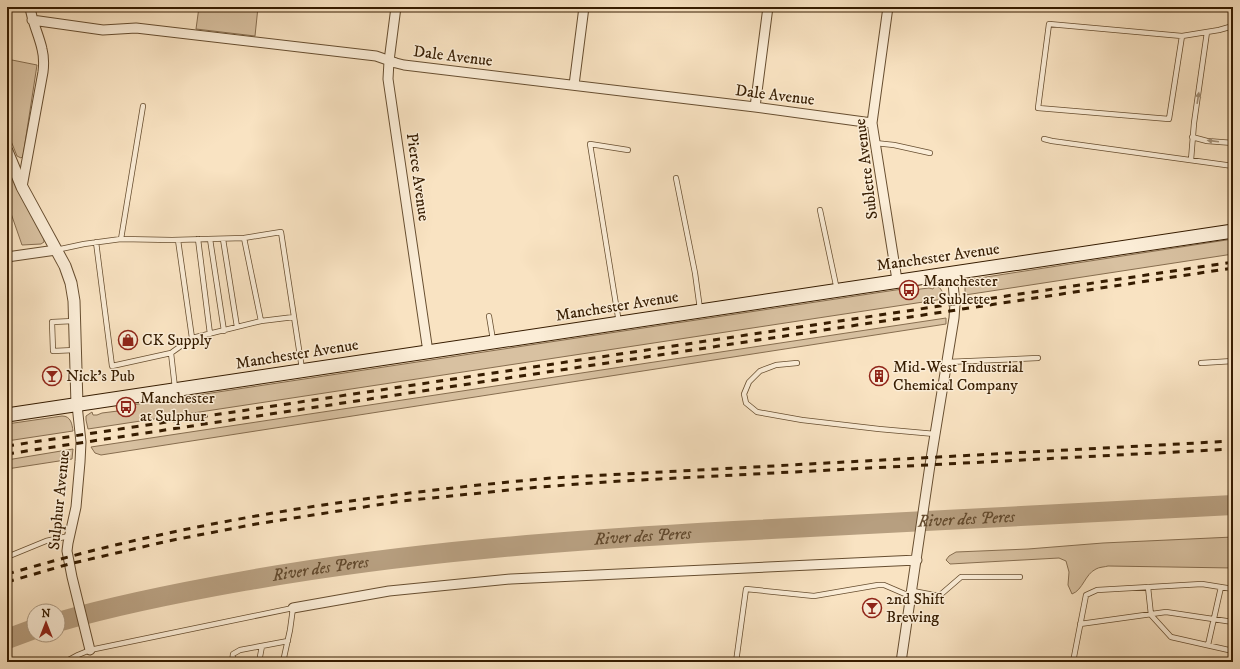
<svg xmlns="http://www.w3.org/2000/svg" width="1240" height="669" viewBox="0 0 1240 669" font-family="'IM FELL DW Pica',serif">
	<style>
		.green { fill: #d8c1a1; stroke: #876e50 }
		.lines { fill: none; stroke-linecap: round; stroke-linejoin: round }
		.river { stroke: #b79f80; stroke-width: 20 }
		.service-casing { stroke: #674e30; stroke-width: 6 }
		.minor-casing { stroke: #674e30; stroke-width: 11 }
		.tertiary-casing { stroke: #674e30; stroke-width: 13 }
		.secondary-casing { stroke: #361c00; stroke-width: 15 }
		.service { stroke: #fbedd7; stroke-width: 4.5 }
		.minor { stroke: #fbedd7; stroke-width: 9 }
		.tertiary { stroke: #fbedd7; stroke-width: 11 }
		.secondary { stroke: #fbedd7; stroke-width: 13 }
		.rail { stroke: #361c00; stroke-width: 3; stroke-dasharray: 7 7; stroke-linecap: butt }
		.oneway { fill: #a28f76 }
		.labels { text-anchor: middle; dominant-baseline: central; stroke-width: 3; stroke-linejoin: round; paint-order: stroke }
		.street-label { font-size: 16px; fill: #361c00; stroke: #fbedd7 }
		.poi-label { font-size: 16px; fill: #361c00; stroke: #fbedd7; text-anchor: start }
		.water-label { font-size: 17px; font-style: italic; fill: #634a2d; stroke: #fbedd7 }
	</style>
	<rect width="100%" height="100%" fill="#f9e3c2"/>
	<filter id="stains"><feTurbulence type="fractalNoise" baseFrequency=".005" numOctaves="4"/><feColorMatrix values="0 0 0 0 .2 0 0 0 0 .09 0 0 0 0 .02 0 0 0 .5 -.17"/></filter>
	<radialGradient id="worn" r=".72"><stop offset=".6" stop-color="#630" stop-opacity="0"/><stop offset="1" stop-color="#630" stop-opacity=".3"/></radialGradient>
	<path class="green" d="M199,7H258L255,36L196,29Z
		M7,59L37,65L23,156L21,158L17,156L7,131Z
		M7,160L44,238V242L41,244L22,245L7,202Z
		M1233,239V254L965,295V284L969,280L973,279Z
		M935,285C942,288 943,292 943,299L88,429L86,420V416L92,412L93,415H97L102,413L126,410L125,406L909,288V292H912V290L929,288L933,289Z
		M946,318V324L101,455L95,453L91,447Z
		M62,416C71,416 72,424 73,431L7,441V424Z
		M73,449L72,459L7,469V460Z
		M1233,537V568L1108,566C1105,567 1099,567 1096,569C1085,574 1083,590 1072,594L1068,585L1069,572L1066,561L1059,558L950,564L946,560L949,556L956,552L1028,549L1103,543Z"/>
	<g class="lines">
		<g class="river">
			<path id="s1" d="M58,622C119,604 182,592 244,581C406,552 570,540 734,531C901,523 1067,514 1233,505"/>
			<path d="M7,639L34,629"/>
		</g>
		<g class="service-casing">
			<path id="service" d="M1182,36L1169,119L1038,108L1049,24L1182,36L1219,30L1233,26
				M1192,137L1207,141L1233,143
				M1044,139L1052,141L1233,166
				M875,143L894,145L930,153
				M1191,160L1194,123L1207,32
				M676,178L695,273L700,309
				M820,210L837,290
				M7,223L9,229L7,232
				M121,239L172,240L244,238
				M198,239L210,334
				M210,239L224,331
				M223,239L237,327
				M178,240L192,338
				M96,242L112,366L171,353L175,388
				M56,250L84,244L121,239L143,106
				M489,316L493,340
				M74,321L52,322L53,351L75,350
				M261,321L244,238L281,232L302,369
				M619,323L590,144L628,150
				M171,353L192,338L261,321L294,317
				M947,362L1038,358
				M797,363L776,365L760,371L749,382L744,394L746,403L757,412L802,420L879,429L935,434
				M1201,363L1233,361
				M7,557L46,541L69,536
				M1148,587L1151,615L1171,637L1233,651
				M913,591L939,596L961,577H1020
				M1080,624L1166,612L1233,622
				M1208,645L1221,587
				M65,662L78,655L90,650L293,608L290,630L283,662
				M232,662L233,654L240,650L288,641
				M259,662L262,646
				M736,662L746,589L814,596L878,585H884L912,597
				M1073,662L1086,595L1097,590L1202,584L1233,589"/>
		</g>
		<g class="minor-casing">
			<path id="minor" d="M396,7L389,61L388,79L428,352
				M888,7L872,123L897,280
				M32,20L103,30L136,28L376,56L396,63L404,65L755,107L872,123
				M574,85L584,7
				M755,107L768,7
				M22,187L43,72C44,64 44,57 42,49C39,35 32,22 30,7
				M7,257L56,250
				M77,405L81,442L80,462L76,507L68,543L67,551L72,577L90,650
				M293,608L389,591L511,579L917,560
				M901,662L930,465L954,318L955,304L952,273"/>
		</g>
		<g class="tertiary-casing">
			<path id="tertiary" d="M7,151L22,187L65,266L71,283L74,301L77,405"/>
		</g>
		<g class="secondary-casing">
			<path id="secondary" d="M7,415L1233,231"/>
		</g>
		<use href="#service" class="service"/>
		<use href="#minor" class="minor"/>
		<use href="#tertiary" class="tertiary"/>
		<use href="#secondary" class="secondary"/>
		<path class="rail" d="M7,446L1233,262
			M7,454L1233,268
			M7,574C46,563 85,552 124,543C264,510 408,491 551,478L1233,441
			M7,582L69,564L168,541L256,524L402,501L539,487L621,481L1233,449"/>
	</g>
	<defs><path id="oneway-solid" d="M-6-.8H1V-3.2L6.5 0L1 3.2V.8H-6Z"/></defs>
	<g class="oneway">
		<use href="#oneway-solid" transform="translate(1198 98) rotate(-81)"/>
		<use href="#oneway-solid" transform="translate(1213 141) rotate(-173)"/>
	</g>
	<defs>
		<g id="bus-ring" transform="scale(1)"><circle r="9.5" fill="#fbedd7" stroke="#8f2418" stroke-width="1.5"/><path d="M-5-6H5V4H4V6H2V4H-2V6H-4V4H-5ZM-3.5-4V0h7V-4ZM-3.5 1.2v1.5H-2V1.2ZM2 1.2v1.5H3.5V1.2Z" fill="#8f2418"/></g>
		<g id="shop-ring" transform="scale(1)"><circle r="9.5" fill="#fbedd7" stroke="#8f2418" stroke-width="1.5"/><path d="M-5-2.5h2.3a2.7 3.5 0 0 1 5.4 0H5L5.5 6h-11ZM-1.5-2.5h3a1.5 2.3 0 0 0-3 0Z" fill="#8f2418"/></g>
		<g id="bar-ring" transform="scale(1)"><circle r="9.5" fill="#fbedd7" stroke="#8f2418" stroke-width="1.5"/><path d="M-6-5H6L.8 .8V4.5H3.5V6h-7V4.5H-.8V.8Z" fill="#8f2418"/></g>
		<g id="building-ring" transform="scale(1)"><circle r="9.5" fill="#fbedd7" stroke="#8f2418" stroke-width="1.5"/><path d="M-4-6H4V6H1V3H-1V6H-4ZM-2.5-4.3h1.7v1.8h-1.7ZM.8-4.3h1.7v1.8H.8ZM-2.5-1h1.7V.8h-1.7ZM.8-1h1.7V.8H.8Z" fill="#8f2418"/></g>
	</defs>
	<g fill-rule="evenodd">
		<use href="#bus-ring" x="909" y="290"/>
		<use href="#shop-ring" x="128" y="340"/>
		<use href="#bar-ring" x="52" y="376"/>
		<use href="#building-ring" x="879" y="376"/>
		<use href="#bus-ring" x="126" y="407"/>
		<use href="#bar-ring" x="872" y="608"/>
	</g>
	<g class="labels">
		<g class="street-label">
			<text transform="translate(453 56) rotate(7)">Dale Avenue</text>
			<text transform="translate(775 95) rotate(7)">Dale Avenue</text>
			<text transform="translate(866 169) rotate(-97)">Sublette Avenue</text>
			<text transform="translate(418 177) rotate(82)">Pierce Avenue</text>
			<text transform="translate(938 257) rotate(-8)">Manchester Avenue</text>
			<text transform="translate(617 306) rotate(-9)">Manchester Avenue</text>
			<text transform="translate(297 354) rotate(-9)">Manchester Avenue</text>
			<text transform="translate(59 500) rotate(-84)">Sulphur Avenue</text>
		</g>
		<g class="poi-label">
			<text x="923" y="281">Manchester<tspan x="923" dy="18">at Sublette</tspan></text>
			<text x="142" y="340">CK Supply</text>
			<text x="893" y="367">Mid-West Industrial<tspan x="893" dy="18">Chemical Company</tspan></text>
			<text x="66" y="376">Nick's Pub</text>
			<text x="140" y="398">Manchester<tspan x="140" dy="18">at Sulphur</tspan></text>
			<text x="886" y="599">2nd Shift<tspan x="886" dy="18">Brewing</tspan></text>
		</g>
		<g class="water-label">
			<text stroke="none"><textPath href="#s1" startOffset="916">River des Peres</textPath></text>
			<text stroke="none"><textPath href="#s1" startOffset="592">River des Peres</textPath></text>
			<text stroke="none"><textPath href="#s1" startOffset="268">River des Peres</textPath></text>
		</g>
	</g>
	<rect width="1240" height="669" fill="none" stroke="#f9e3c2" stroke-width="24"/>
	<rect x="8" y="8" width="1224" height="653" fill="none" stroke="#361c00" stroke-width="2"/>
	<rect x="12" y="12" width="1216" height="645" fill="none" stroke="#361c00"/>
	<g transform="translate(46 623)"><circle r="19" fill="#fbedd7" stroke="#ac9981"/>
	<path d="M0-3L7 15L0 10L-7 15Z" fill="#8f2418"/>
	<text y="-6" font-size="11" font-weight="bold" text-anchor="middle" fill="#361c00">N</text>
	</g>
	<rect width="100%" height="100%" filter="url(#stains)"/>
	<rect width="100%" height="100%" fill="url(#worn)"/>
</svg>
